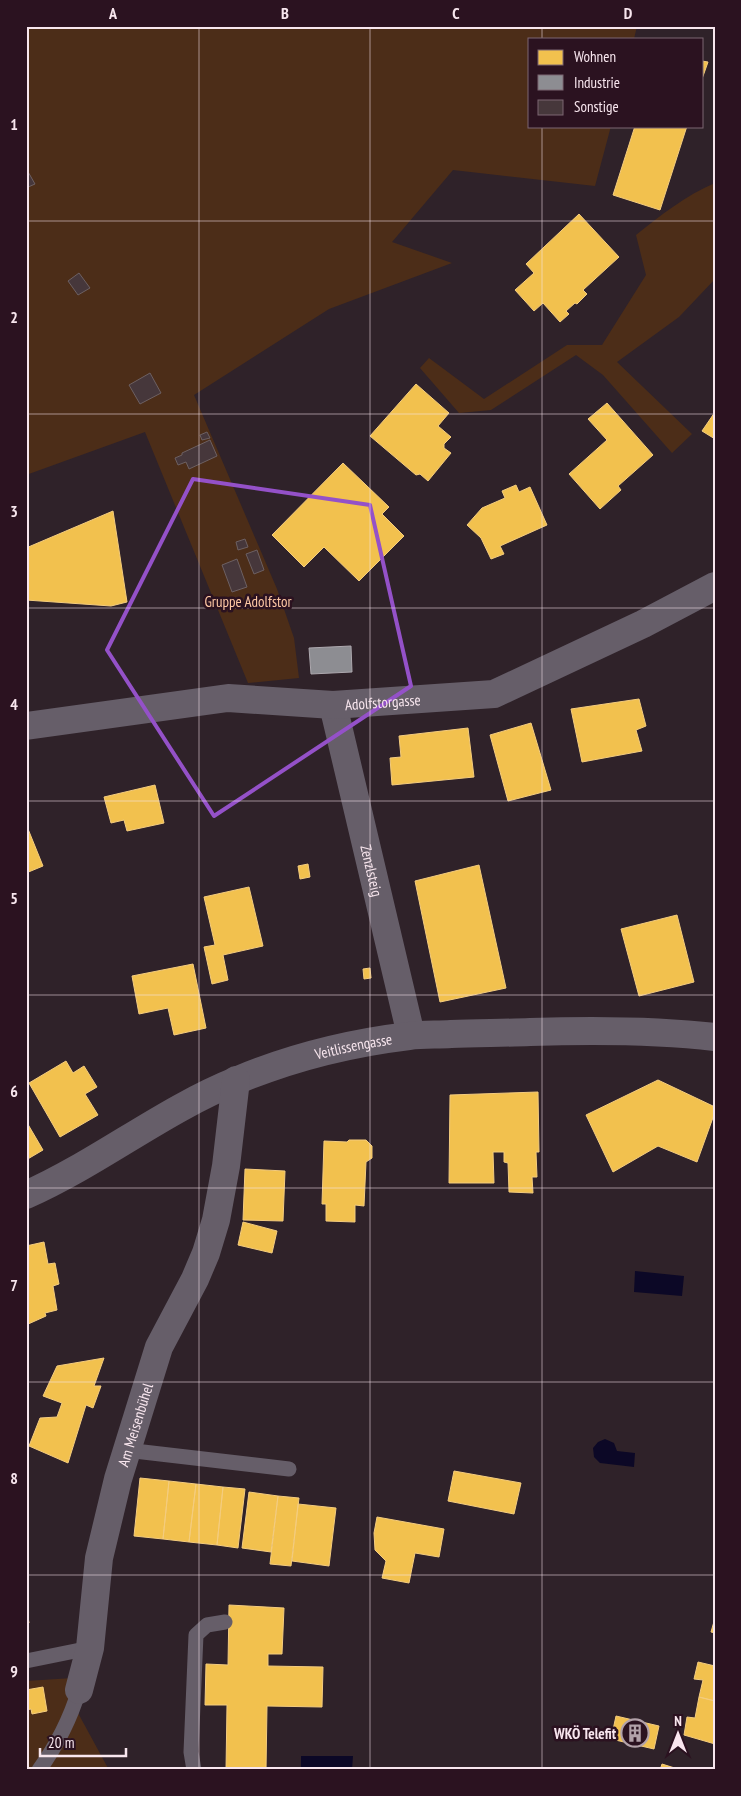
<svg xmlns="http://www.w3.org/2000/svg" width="741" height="1796" viewBox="0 0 741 1796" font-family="'PT Sans Narrow',sans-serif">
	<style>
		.green { fill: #4c2d18 }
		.water { fill: #0c0826 }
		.homes { fill: #f2c14e; stroke: #f4cc7e }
		.industry { fill: #8d8d92; stroke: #ada8ae }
		.building { fill: #46373b; stroke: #6d6062 }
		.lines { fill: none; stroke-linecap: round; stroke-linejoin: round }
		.lane { stroke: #665e69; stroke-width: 15 }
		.street { stroke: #665e69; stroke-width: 28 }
		.marked { fill: none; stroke: #9451c8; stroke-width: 4; stroke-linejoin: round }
		.grid { fill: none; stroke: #f8e6ee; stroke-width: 1; stroke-opacity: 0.55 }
		.labels { text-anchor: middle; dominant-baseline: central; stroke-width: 5; stroke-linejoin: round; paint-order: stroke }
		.park-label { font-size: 15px; fill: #fec8a4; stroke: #2b1220 }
		.street-label { font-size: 15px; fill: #f8e6ee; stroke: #2b1220 }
		.poi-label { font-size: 15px; font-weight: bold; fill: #f8e6ee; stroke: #2b1220; text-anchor: end }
		.neatline { fill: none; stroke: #f8e6ee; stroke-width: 2 }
		.grid-label { font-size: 16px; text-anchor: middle; font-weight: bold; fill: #f8e6ee }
	</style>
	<rect width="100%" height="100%" fill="#2f2229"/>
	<path class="green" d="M26,26H637L634,39H530V126H611L595,186L453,170L392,242L452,263L329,309L194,395L277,589L294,638L299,678L248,683L145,432L26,475Z
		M715,183V279L679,317L617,362L692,434L672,453L603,375L576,355L491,410L459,413L420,368L429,358L484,399L567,345H602L646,275L636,235C660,216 686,195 715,183Z
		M73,1678L78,1713L109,1770H26V1681Z"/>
	<path class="water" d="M635,1271L684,1276L682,1296L634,1292Z
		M605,1439L614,1443L617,1451L635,1453L634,1467L600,1463L594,1457L593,1448L598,1442Z
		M301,1756H353L352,1770H301Z"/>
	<path class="homes" d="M702,61L708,62L702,79Z
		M635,126H687L660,210L613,195Z
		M579,214L619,257L583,290L587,294L577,304L575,303L566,311L569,314L560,322L543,303L534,311L515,290L534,273L526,264Z
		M416,384L449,413L438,426L451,437L444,444V448L451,453L428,481L420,474L416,475L370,436Z
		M607,403L653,455L618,486L621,490L600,509L569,474L607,440L588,419Z
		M715,412V439L702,431Z
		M343,463L389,507L382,514L404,536L359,581L324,547L304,567L272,535Z
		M516,485L519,492L530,487L547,525L500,546L504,554L491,559L481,538L467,525L482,508L505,498L502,491Z
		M113,511L127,602L111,606L26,600V548Z
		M639,699L646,726L636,730L642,751L582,762L571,709Z
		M531,723L551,790L508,801L490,735Z
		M468,728L474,777L392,785L390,758L401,757L399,736Z
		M155,785L164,823L127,831L124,820L111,823L104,797Z
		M26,824L43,866L26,873Z
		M308,864L310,877L300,879L298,866Z
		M479,865L506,988L440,1002L415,881Z
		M249,887L263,946L223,955L228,980L212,984L204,947L215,945L204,897Z
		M677,915L694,982L639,996L621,929Z
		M193,964L206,1028L174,1035L168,1008L139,1014L132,976Z
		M370,968L371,978L364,979L363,969Z
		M66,1061L73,1073L84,1066L97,1087L85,1094L98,1115L60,1137L29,1083Z
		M658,1080L715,1107V1112L697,1162L658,1146L613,1172L586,1115Z
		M538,1092L539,1152H536L537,1177H532L533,1193L509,1192L508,1163L504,1162V1152H493L494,1183H449L450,1095Z
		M26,1121L43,1150L26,1160Z
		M349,1140H366L372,1146V1158L366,1162L364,1206L355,1205V1222L326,1221V1204H322L324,1141L347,1142Z
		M245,1169L285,1171L283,1221L243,1220Z
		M243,1222L277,1231L272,1253L238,1245Z
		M44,1242L48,1264L55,1263L59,1284L53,1286L57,1310L45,1313L46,1316L26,1325V1246Z
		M104,1358L94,1386H101L93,1408L86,1405L68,1463L29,1446L40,1418L57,1417L62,1403L43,1396L57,1366Z
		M454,1471L521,1483L514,1514L448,1501Z
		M140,1478L169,1481L163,1539L134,1536Z
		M169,1481L196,1484L189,1542L163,1539Z
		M196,1484L223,1487L217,1545L189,1542Z
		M223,1487L245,1489L238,1548L217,1545Z
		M249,1492L278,1496L271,1552L242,1548Z
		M278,1496L299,1498L291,1566L270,1564Z
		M298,1504L336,1508L329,1566L292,1561Z
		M377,1517L444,1529L439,1557L415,1553L409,1583L382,1578L386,1561L375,1550L374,1533Z
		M26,1605L29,1623L26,1624Z
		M229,1605L284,1608L282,1654H268V1666L323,1667L322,1707L267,1706L266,1770H226L227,1705H205L206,1664L228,1665Z
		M715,1618V1633L711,1632Z
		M698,1662L715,1666V1701L699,1697L703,1680L694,1679Z
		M43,1687L47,1711L32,1714L31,1709L26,1710V1690Z
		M699,1697L715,1701V1744L684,1735L687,1717L695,1718Z
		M616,1716L659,1726L654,1749L611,1739Z
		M662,1764L681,1770H660Z"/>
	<path class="industry" d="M351,646L352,672L311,674L309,648Z"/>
	<path class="building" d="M27,170L35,184L26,188V171Z
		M79,273L90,288L78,295L68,281Z
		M150,373L161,393L140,404L129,385Z
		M207,432L210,438L202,440L200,435Z
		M210,440L217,456L189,469L186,462L178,465L175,458L182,455V453Z
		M245,539L248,547L238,550L236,542Z
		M257,550L264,570L254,574L246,554Z
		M237,559L247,587L232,592L222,565Z"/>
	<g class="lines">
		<path class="lane" d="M126,1450L289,1469
			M26,1661L90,1648
			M39,1770C57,1745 70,1720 79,1690
			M194,1770L191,1752L196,1635L207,1625L225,1622"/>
		<g class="street">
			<path id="s1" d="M333,705L411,1035"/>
			<path id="s2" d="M26,726L228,698L333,705L494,694L643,624L715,586"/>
			<path id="s3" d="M26,1195C100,1162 163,1110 238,1080C293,1057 351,1043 409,1036C423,1034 437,1035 451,1034C477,1033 504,1033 530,1032C591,1030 654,1030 715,1037"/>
			<path id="s4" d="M79,1690L90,1648L99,1558L118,1479L159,1347L195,1279L206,1253L216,1220L226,1166L236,1080"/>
		</g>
	</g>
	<path class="marked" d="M193,479L370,505L411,686L214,816L107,650Z"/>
	<path class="grid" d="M199,26V1770M370,26V1770M542,26V39M542,126V1770M26,221H715M26,414H715M26,608H715M26,801H715M26,995H715M26,1188H715M26,1382H715M26,1575H715"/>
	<defs>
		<g id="building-ring" transform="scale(1.4375)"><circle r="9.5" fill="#2b1220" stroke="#b2a1a9" stroke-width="1.5"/><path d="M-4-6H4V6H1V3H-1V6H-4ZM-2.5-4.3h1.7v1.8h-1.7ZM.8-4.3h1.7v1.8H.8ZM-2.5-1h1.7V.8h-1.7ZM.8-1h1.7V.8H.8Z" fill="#b2a1a9"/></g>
	</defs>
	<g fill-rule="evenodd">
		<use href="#building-ring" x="635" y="1733"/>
	</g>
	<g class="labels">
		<g class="park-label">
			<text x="248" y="601">Gruppe Adolfstor</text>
		</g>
		<g class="street-label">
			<text stroke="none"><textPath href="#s2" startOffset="359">Adolfstorgasse</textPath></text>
			<text stroke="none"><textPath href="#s1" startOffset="170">Zenzlsteig</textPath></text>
			<text stroke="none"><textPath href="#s3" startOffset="362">Veitlissengasse</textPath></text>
			<text stroke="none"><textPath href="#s4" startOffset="272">Am Meisenbühel</textPath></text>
		</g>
		<g class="poi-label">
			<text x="616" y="1733">WKÖ Telefit</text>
		</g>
	</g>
	<rect width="741" height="1796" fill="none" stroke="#2b1220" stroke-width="55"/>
	<rect x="528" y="38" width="175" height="90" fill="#2b1220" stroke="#7d6772"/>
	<rect x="538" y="50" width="25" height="15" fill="#f2c14e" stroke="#7d6772"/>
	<text x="574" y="62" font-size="15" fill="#f8e6ee">Wohnen</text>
	<rect x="538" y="75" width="25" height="15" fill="#8d8d92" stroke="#7d6772"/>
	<text x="574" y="88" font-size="15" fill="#f8e6ee">Industrie</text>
	<rect x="538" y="100" width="25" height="15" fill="#46373b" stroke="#7d6772"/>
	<text x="574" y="112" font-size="15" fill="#f8e6ee">Sonstige</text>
	<g transform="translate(678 1734)" stroke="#2b1220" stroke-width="4" paint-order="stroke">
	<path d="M0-4L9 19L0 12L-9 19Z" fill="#f8e6ee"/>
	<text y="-8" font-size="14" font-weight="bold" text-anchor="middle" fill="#f8e6ee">N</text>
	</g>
	<path d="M40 1748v8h86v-8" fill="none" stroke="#f8e6ee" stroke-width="2.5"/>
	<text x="48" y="1748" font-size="15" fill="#f8e6ee" stroke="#2b1220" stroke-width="4" paint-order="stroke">20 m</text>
	<rect x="28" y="28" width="686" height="1740" class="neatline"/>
	<g class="grid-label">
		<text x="113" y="19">A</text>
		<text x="285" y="19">B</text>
		<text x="456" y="19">C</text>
		<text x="628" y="19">D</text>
		<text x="14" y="130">1</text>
		<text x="14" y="323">2</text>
		<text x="14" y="517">3</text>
		<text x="14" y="710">4</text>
		<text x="14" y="904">5</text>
		<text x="14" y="1097">6</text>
		<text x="14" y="1291">7</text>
		<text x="14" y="1484">8</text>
		<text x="14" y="1677">9</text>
	</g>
</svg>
